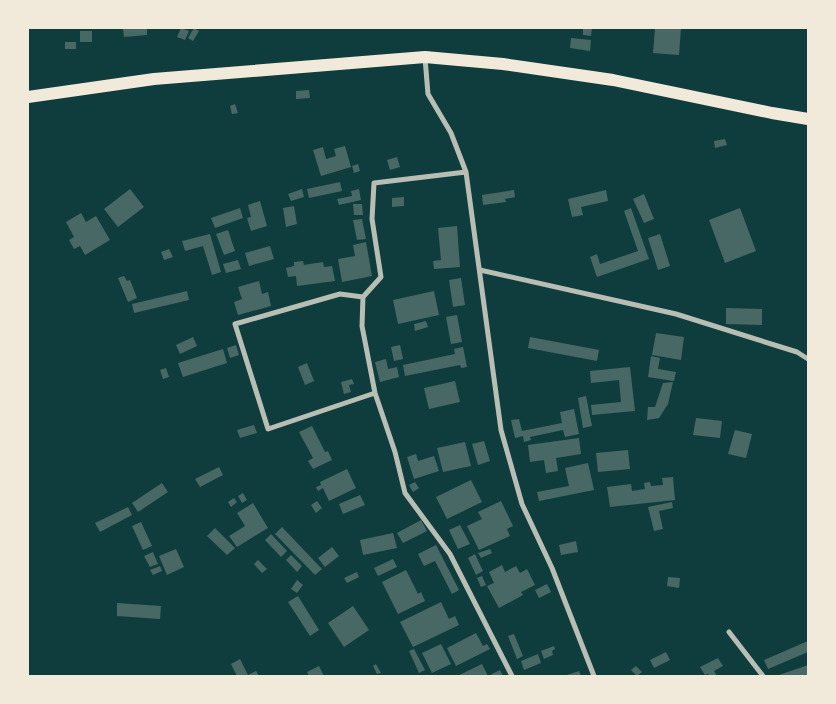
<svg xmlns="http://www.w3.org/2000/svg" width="836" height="704" viewBox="0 0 836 704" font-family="Arial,sans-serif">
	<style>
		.building { fill: #486865 }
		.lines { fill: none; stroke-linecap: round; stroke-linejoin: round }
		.minor { stroke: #b8beb3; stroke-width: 5 }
		.primary { stroke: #f1e9da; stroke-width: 12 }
	</style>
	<rect width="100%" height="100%" fill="#0f3d3e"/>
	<path class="building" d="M147,28V35L124,37L123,29Z
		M181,28L189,31L185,40L177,37Z
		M194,28L199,31L193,41L188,38Z
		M583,28H592L591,36L583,35Z
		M655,28H681L679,55L653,53Z
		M80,31H92V42H80Z
		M571,38L591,40L590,51L570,48Z
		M65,42H76V49H65Z
		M309,90L310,98L296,99V91Z
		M235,104L238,113L232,114L230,106Z
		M725,139L727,145L715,148L714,141Z
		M345,146L351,167L321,176L313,150L323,147L326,159L336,156L334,149Z
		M397,157L400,167L390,170L387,160Z
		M358,164L360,171L354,173L352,166Z
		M340,182L342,191L309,198L307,189Z
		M130,189L144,207L118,227L104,209Z
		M302,189L304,197L291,201L288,194Z
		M359,189L361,200L339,205L337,199L352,196L351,191Z
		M514,190L515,197L505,199L506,202L483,205L482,195Z
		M606,190L608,201L581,207L583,215L572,217L568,199Z
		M644,194L654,219L644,223L633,199Z
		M404,197V206L392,207V198Z
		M260,201L267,226L251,231L247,218L251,217L248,205Z
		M353,204H362L363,215H354Z
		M294,206L297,224L286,227L283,208Z
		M240,208L243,218L215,228L211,218Z
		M631,208L649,259L597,277L590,257L597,254L600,264L638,251L624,211Z
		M740,208L756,251L725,263L709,220Z
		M81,213L86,222L96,216L110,240L85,255L80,246L74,249L69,240L74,237L66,222Z
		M362,219L366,239L357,240L353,220Z
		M457,226L460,267L434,269L433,261L441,260L438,228Z
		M228,230L235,251L224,255L216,234Z
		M210,234L221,272L212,275L203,246L185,251L182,241Z
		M660,234L670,266L658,270L648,238Z
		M366,242L372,276L342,282L338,259L355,256L353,245Z
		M270,246L274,259L249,266L245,253Z
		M169,249L173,257L164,260L161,252Z
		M238,260L241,269L226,273L223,264Z
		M303,261L304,265L323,262L324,267L332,266L335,281L297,286L296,276L288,277L286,268L294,266V262Z
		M124,276L127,281L130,280L137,298L128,302L118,278Z
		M461,278L465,305L453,307L449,280Z
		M259,281L262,294L268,292L271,306L238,315L234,302L242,299L238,287Z
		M187,291L189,300L134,313L132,304Z
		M434,291L439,315L398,324L393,300Z
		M726,308L762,309V325L726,324Z
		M457,315L462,342L451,344L446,317Z
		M426,321L428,327L415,331L414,324Z
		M656,333L684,337L681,360L652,355Z
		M193,337L197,346L180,354L176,345Z
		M530,337L599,350L597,361L528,348Z
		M236,345L239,355L230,358L227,348Z
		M400,345L403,359L394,361L391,347Z
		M463,347L467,367L461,368L460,365L405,376L403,365L455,354L454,349Z
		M223,349L227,363L183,377L178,363Z
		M651,356L660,358L658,369L676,372L674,381L648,377Z
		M386,359L388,369L397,367L399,377L380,382L375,362Z
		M307,363L314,381L305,385L298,367Z
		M630,367L635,411L592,415L591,405L621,402L619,380L591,383L590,371Z
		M166,368L169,377L163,379L160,370Z
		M352,379L354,384L349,385L351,392L344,394L341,382Z
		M455,381L460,402L429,409L424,388Z
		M673,382L668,404L659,418L647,420L648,407H655L663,383Z
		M586,396L592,426L583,428L578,398Z
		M574,409L579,434L565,437L563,430L530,437L531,440L524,442L523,436L515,438L511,420L519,419L522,431L562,423L560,412Z
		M696,418L722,421L720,438L693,435Z
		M254,425L257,433L240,438L237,430Z
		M312,426L325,452L328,451L332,460L313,469L308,461L313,458L299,432Z
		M735,430L752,434L746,458L728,454Z
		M579,438L581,454L556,458L558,471L546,473L544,460L530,462L528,445Z
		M484,441L490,461L478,465L472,444Z
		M465,442L471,466L443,472L437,448Z
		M628,450L630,469L598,472L596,453Z
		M416,454L418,461L434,456L439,471L414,479L407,457Z
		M588,463L594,490L539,501L537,492L569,486L565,468Z
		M219,467L223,475L200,487L195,479Z
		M347,469L356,488L329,501L323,488L318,491L316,487L321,485L320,482Z
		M673,477L675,500L610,507L607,487L631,484L632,491L645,489L644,483L650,482L651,486L663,485L662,478Z
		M471,480L482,502L447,519L436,497Z
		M415,482L419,488L413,492L409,485Z
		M162,483L168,492L138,512L132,503Z
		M243,493L247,500L242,503L238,496Z
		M360,495L365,505L343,514L339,504Z
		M234,498L237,502L231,507L228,502Z
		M317,501L322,508L316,513L311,505Z
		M501,501L513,526L507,529L510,536L479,550L467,526L482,519L478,512Z
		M672,502L673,508L659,511L663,529L654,531L648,507Z
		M253,503L268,528L237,547L229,536L245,526L237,513Z
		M128,507L132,515L100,532L95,523Z
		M421,520L427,531L403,543L397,533Z
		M141,522L152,546L143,550L132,526Z
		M460,525L470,544L458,549L449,530Z
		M282,527L322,569L315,575L275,534Z
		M215,528L235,548L227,555L207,536Z
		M393,533L397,548L363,555L360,540Z
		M271,534L287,551L281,557L265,540Z
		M576,541L578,552L561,555L559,545Z
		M436,545L459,590L452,594L435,561L424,566L418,554Z
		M332,547L339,556L325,567L318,558Z
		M176,549L184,567L167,575L159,556Z
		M490,549L492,553L481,558L478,553Z
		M153,552L158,564L150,567L144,556Z
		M475,554L483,571L476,575L468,558Z
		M291,555L302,566L297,572L286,560Z
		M393,559L397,567L378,576L374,568Z
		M258,560L267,569L262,573L254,564Z
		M502,565L505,572L516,566L520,573L527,569L535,585L521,592L523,595L499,608L487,586L494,583L489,572Z
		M160,566L162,571L153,575L150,570Z
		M406,570L418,594L421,592L425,601L398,614L382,582Z
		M357,572L359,577L347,583L344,578Z
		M482,576L486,585L481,587L477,578Z
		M668,577L680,578L679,588L667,586Z
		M297,580L303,585L297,593L291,589Z
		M547,584L551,592L539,598L535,590Z
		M298,596L319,630L310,636L288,602Z
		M441,602L449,619L455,616L459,625L413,647L400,622Z
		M117,603L161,606L160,619L117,616Z
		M353,606L369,630L344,647L328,623Z
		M476,633L483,646L487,644L490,649L456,666L447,648Z
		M514,634L523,656L517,659L508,636Z
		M808,641V652L768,669L764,660Z
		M441,644L451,664L432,673L422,653Z
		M554,646L555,649L552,651L553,655L544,659L541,651Z
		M414,649L425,670L419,673L409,651Z
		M666,652L670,660L654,668L650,660Z
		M538,654L541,663L524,670L521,661Z
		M718,658L723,666L714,671L717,676H709L708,674L705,675L700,667Z
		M240,659L248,675L256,671L259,676H237L231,664Z
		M376,664L381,673L377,674L373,666Z
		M482,664L488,676L500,670L503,676H457Z
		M808,665V676H776Z
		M319,666L324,676H309L307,672Z
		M636,666L642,672L637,676L631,670Z
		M579,671L581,676H564Z"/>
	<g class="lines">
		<path class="minor" d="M425,58L428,94L451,133L466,172L501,430L522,504L552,568L594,676
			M466,172L374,183L372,219L381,277L363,297L362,326L375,393L395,452L405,493L450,554L512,676
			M480,270L676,314L797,352L808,359
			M363,297L340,294L235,324L268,429L375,393
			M729,632L763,676"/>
		<path class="primary" d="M28,97L154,79L425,57L503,64L613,80L772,113L808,119"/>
	</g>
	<rect width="836" height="704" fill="none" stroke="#f1e9da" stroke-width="58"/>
</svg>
